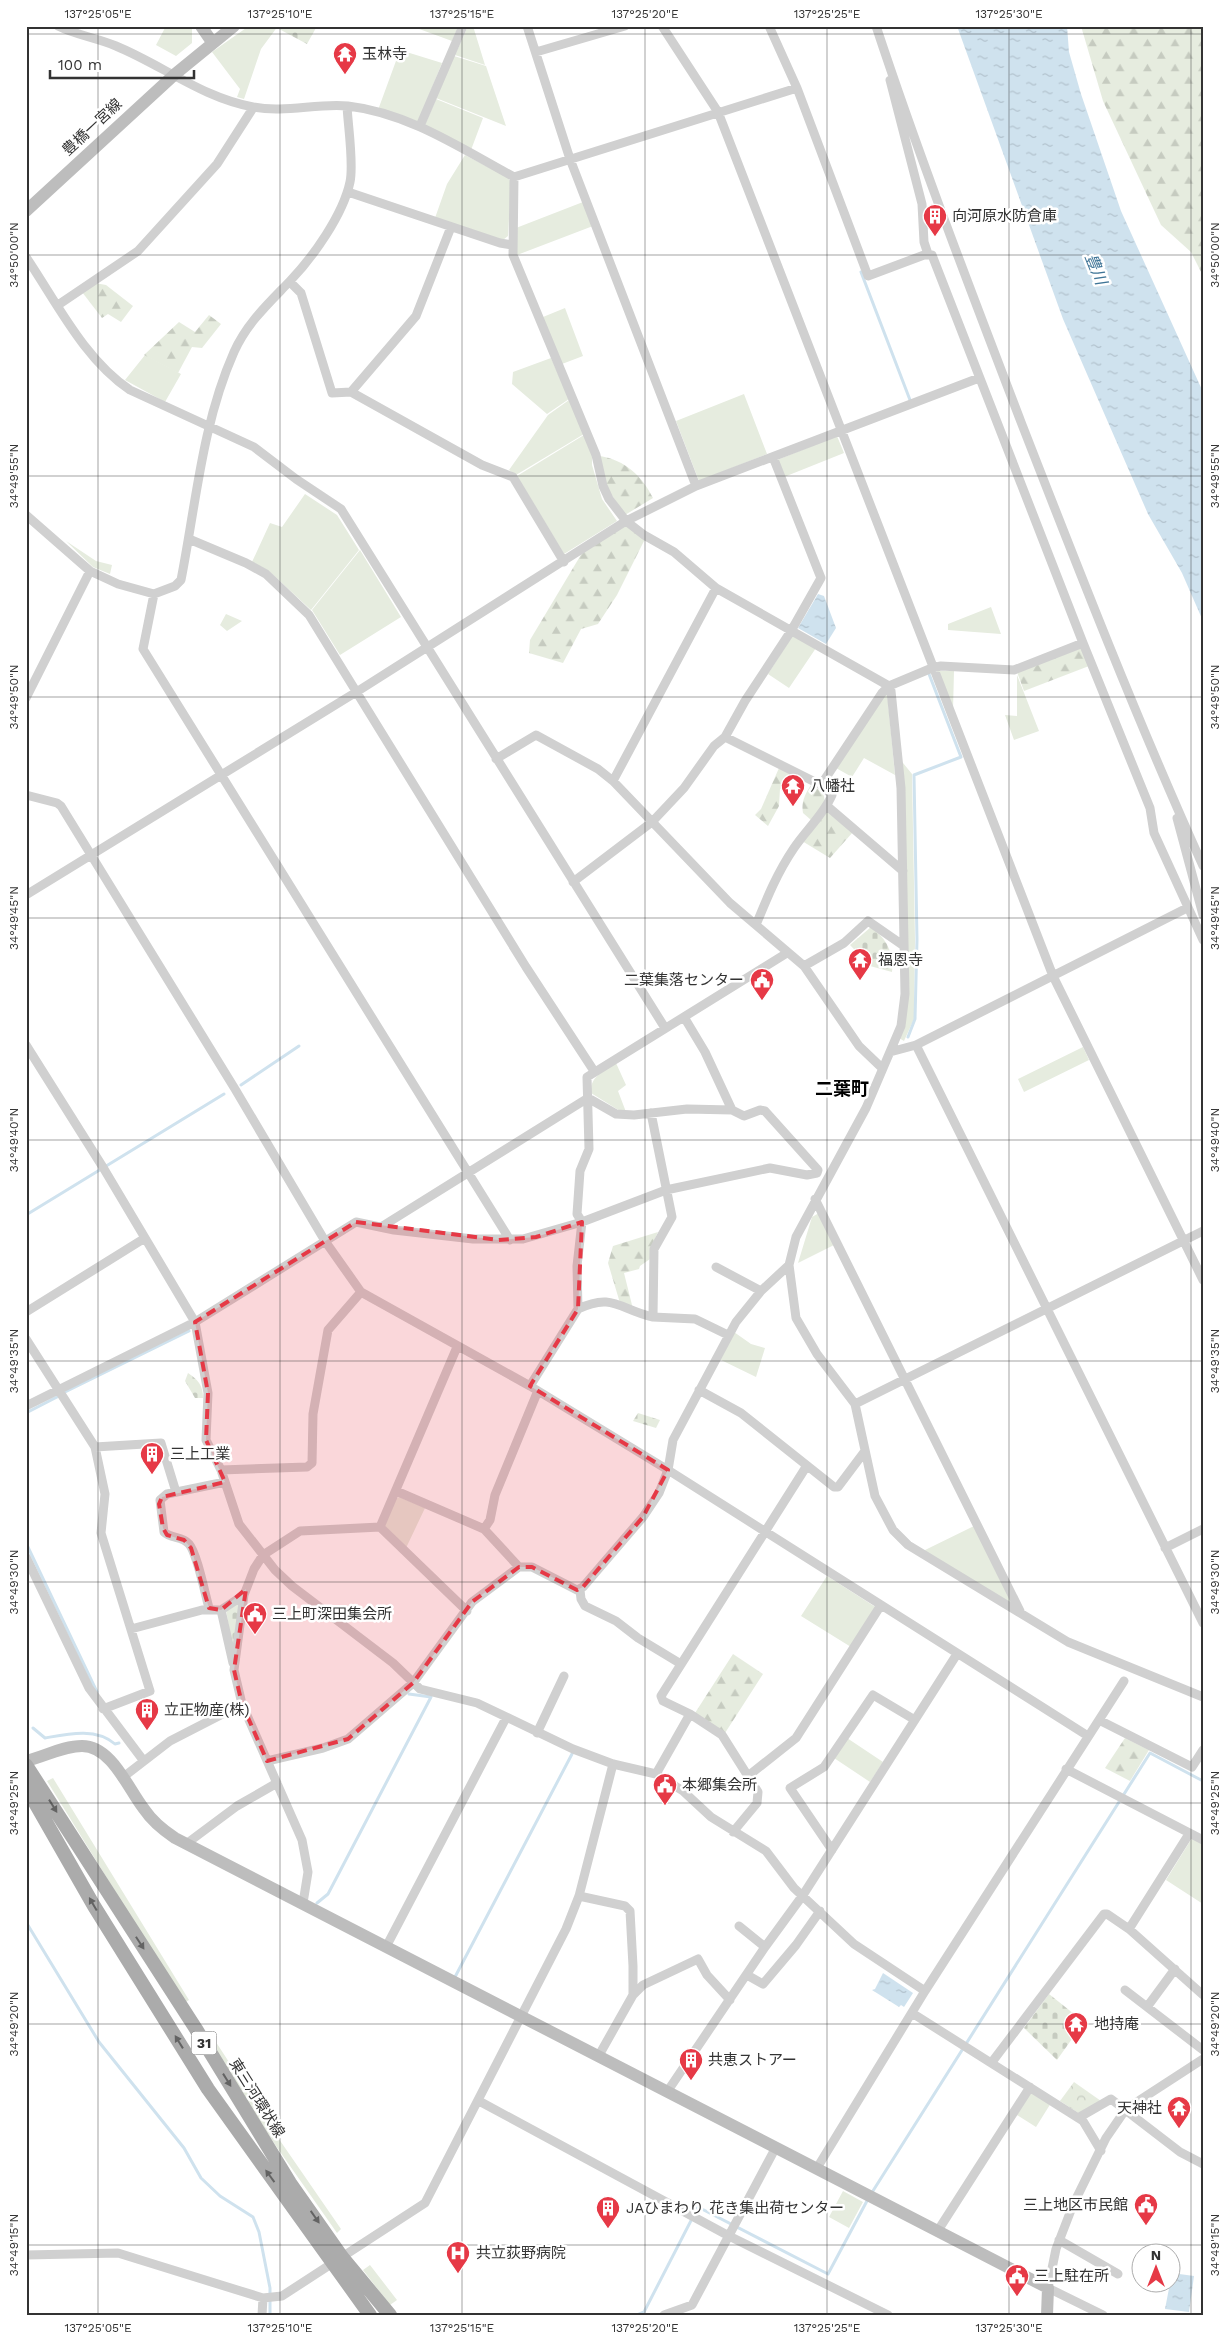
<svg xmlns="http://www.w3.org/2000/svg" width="1229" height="2341" viewBox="0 0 1229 2341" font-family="'Work Sans','Noto Sans JP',sans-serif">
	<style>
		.grass { fill: #e6ecdf }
		.forest { fill: url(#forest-firs) }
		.cemetery { fill: url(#cemetery-stones) }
		.park { fill: url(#park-crowns) }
		.water { fill: url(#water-ripples) }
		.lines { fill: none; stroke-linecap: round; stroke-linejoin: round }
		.stream { stroke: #cfe2ee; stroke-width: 3 }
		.street { stroke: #d0d0d0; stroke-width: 9 }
		.secondary { stroke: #bdbdbd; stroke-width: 12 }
		.primary { stroke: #ababab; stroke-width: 14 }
		.oneway { fill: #636363 }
		.marked { fill: #e63946; fill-opacity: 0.2; stroke: #e63946; stroke-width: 4; stroke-dasharray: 10 6; stroke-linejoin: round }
		.ticks { fill: none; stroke: #333; stroke-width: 1; stroke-opacity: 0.45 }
		.labels { text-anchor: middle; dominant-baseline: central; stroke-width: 5; stroke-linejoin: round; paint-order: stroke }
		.shield { fill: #fff; stroke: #707070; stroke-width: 1 }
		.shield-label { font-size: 14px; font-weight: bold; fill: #333 }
		.poi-label { font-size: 15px; fill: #333; stroke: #fff; text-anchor: start }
		.street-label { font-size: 15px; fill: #333; stroke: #fff }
		.water-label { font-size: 16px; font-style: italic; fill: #3f7597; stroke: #fff }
		.quarter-label { font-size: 18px; font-weight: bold; fill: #000; stroke: #fff }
		.neatline { fill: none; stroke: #333; stroke-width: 2 }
		.ticks-label { font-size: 12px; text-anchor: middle; fill: #333 }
	</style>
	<defs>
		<pattern id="forest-firs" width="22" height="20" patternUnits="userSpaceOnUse" patternTransform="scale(1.25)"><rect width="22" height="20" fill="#e6ecdf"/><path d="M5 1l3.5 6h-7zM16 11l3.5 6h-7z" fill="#c6cbc0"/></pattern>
		<pattern id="cemetery-stones" width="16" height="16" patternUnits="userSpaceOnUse" patternTransform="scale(1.25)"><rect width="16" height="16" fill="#e6ecdf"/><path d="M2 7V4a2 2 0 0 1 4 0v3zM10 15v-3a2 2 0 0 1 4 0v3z" fill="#c6cbc0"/></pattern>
		<pattern id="park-crowns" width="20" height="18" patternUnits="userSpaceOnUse" patternTransform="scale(1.25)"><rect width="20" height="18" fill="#e6ecdf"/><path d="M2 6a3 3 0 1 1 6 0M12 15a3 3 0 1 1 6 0" fill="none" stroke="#c6cbc0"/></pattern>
		<pattern id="water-ripples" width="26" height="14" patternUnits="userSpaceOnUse" patternTransform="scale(1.25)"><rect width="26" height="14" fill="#cfe2ee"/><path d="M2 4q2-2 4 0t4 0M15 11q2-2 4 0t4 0" fill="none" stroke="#b2c2cd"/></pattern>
	</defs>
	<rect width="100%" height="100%" fill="#fff"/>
	<path class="grass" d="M166,26H192V43L176,56L156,45Z
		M249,26H278L261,49L244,99L237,97L240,89L212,52Z
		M411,26H449L457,29L452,41Z
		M468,26H473L485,65L455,55Z
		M400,50L442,63L418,122L378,110Z
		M454,56L486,66L506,126L436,98Z
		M436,99L483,118L471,150L425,125Z
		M465,155L507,177L511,182L508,236L503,240L435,218L447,184Z
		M583,202L593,226L517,255L516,228Z
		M565,308L583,356L562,364L543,317Z
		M145,355L181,374L165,402L125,380Z
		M551,358L569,399L547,414L512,384L513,372Z
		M744,394L767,454L699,481L676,421Z
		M569,400L584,434L516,475L509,470L548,415Z
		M584,435L592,455V465L602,499L617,521L564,554L517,476Z
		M837,436L844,453L784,477L777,460Z
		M305,494L337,515L359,550L311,610L269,571L252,562L270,523L282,527Z
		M66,541L96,561L112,565L110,574L93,567Z
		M360,550L401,617L340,655L312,610Z
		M991,607L1001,634L948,630V624Z
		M226,614L242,621L227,631L220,625Z
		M793,635L816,648L789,688L768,674Z
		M937,671H954L953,710Z
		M1017,675L1039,731L1014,740L1005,715L1017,716Z
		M887,692L895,775L864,758L852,777L836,768Z
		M899,758L912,774L915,940L914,1019L904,1041L899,1038L904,1026Z
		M1083,1047L1089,1060L1024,1092L1018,1079Z
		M616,1063L626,1085L618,1091L626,1112L620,1111L591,1093C590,1076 603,1072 616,1063Z
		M819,1213L834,1245L798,1263L812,1217Z
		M734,1332L751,1344L765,1348L756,1377L719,1359Z
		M399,1497L425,1508L406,1548L384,1525L396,1499Z
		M974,1526L1013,1604L923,1551Z
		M827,1576L877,1608L851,1647L801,1616Z
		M847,1738L883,1762L870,1782L834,1758Z
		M53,1778L189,2000L184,2003L47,1781Z
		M1192,1838L1203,1844V1904L1166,1880Z
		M212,2036L281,2142L341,2229L337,2233L276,2146L207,2039Z
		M1034,2093L1051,2103L1036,2127L1017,2115L1030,2094Z
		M843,2191L863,2202L849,2228L829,2217Z
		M370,2265L397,2300L390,2305L363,2270Z"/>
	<path class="forest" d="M1081,26H1203V276L1191,252L1161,225L1103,101Z
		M95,283L106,285L133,306L121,322L108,314L102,318L82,292Z
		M209,315L221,324L202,348L192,347L178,373L144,355L179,322L195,332Z
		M600,456C625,460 642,476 653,498L625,515L605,485Z
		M622,526H627L645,539L617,595L598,624L581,629L563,663L529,653L530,640L582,553Z
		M1081,648L1089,666L1024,691L1017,672Z
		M779,768L803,781L804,784L801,789L796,791L784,787L780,789L779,806L768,826L755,815L761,809Z
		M811,785C834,796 823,807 811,820L803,813C801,802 805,794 811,785Z
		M828,811L853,832L830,858L802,841Z
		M658,1232L650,1249V1259L640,1266L639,1269L624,1273L633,1309L620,1303L608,1263L613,1246Z
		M733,1654L763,1674L725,1733L695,1713Z
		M1125,1738L1149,1750L1130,1781L1105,1768Z"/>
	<path class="cemetery" d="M281,26H317L307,44L279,29Z
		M871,927C886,938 894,952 892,972L870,966L850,945Z
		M188,1373C198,1380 203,1385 203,1398H195L185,1381Z
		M638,1413L660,1420L656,1428L633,1421Z
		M241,1600L233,1651L226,1610Z
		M1049,1994L1084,2022L1057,2060L1024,2028Z"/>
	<path class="park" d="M1074,2082L1101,2101L1080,2114L1060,2101Z"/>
	<path class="water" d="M957,26H1067L1069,52L1081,94L1121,211L1203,392V621L1182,573L1148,514L1063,319Z
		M818,594L824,596L836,628L826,644L798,628Z
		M883,1973L913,1993L904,2007L901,2005L899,2007L872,1990L875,1989Z
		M1172,2273L1194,2276L1189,2312L1165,2309Z"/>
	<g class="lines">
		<path class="stream" d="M861,272L910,400
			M908,1037L915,1019L917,940L914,775L961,757L929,674
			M241,1085L299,1046
			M26,1215L224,1094
			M65,1392L189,1331
			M26,1413L57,1397
			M26,1543L97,1692
			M33,1728L45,1738C67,1734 96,1727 115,1744L119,1743
			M317,1903L328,1894L431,1697L409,1694
			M26,1922L99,2042L184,2148L201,2178L220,2196L253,2217L259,2232L270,2288V2315
			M455,1977L572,1754
			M871,2194L1150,1753L1203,1781
			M637,2315L644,2312L698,2207L828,2274L868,2199"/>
		<path class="street" d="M58,26C76,35 97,38 116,46C162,65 203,98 253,107C285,113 317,103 348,106C409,113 462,149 514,177L797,88
			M527,26L570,159L696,486
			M662,26L718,112L1053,976L1203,1280
			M769,26L797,88L868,276L924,255H932L1083,643L1150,808L1154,833L1203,940
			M876,26C920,159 971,291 1021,422C1079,571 1137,720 1203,866
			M536,52L625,26
			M890,80L922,204L924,242L928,254
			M420,126L463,26
			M514,177L513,255L596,455L603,486L609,499L626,521L644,535L674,552L716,588L889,686L891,691L901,788L905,994L901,1026L866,1108L796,1237L789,1265L796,1318L817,1354L855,1404L875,1496L893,1530L908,1545L1068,1642L1203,1697
			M348,192L500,243L512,245
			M26,257C57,303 84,359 130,390L254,447L296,479L341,509L665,1028
			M290,282L301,293L332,393L351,392L482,465L513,477L564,562
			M58,305L138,251L217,164L253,108
			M351,392L416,316L451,227
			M26,515L90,571L118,584L154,594L175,586L181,580C196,504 202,424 234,352C247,323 268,304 290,281C313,257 343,215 350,182C354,164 348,126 347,106
			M189,539L246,563L266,574L309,615L526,967L594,1071
			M154,594L143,649L510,1240
			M26,698L90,571
			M725,737L821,785L882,693L889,686L932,668L941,666L1014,670L1083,643
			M496,759L536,735L598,769L613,781L730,903L804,966L859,1046L882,1068
			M613,781L716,588
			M26,795L57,803L61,806L235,1089L325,1241L361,1292L530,1386L668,1470L1088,1736
			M827,806L903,871
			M1177,818L1203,915
			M573,882L652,822L684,788L714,746L725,737L745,701L791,631L821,578L773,457
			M26,895L358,691L626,521L696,486L979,378
			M756,925C767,898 777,873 794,848C806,830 824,814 832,795L821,785
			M804,966L844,943L868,921L904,946
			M26,1045L104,1169L195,1322L208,1393L206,1440L221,1470L239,1524L275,1570L292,1586L393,1663L420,1689L477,1703L573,1749L613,1764L656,1774L683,1791L711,1817L766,1851L794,1888L854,1944L925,1991
			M916,1045L1203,1623
			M890,1052L916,1045L1187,908
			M588,1098L616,1114L634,1115L687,1109L732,1110
			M651,1113L672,1217L654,1249L653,1317L695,1319L728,1335
			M815,1199L1020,1611
			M381,1227L588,1098
			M716,1267L761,1291
			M578,1309C613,1292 620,1310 653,1317
			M26,1312L145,1238
			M26,1339L95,1447L105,1494L101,1533L150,1691L103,1709
			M530,1386L578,1309L577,1266L582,1222L577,1214L580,1171L589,1149L587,1077L787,953
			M699,1390L741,1413L834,1487H838L865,1451
			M855,1404L1203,1231
			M26,1406L195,1322L356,1222L394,1230L473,1239H523L582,1222L666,1190L770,1168L807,1175L817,1173L818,1170L765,1111L760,1110L744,1116L732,1110L705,1052L684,1017
			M95,1447L161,1443L176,1492
			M221,1470L307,1467L312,1463L313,1414L328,1330L361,1292
			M396,1491L484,1529L519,1567
			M380,1527L457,1347
			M484,1529L490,1520L495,1495L537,1393
			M1165,1548L1203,1529
			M26,1557L89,1688L143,1760
			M580,1590L581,1599L585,1606L616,1621L638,1638L681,1664
			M244,1595L234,1670L242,1704L302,1840L308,1872L303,1903
			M209,1608C205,1594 197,1553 189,1544C182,1536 171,1539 164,1532L160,1500L167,1494L225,1482
			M221,1610L244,1595L254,1569L263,1555L300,1531L380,1527L467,1611
			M131,1629L202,1610H221L233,1663
			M1099,1720L1192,1767L1203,1750
			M537,1733L564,1676
			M267,1761L323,1748L348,1739L413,1683L472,1602L519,1567H532L577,1590L583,1587L643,1517L659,1493L668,1470L673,1440L736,1322L761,1291L789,1265
			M1066,1769L1203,1840
			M656,1774L690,1714
			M748,1776L796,1738L881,1605
			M122,1778L170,1741L242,1704
			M733,1832L757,1803L758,1792L722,1735L690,1714L663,1701L661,1696L806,1467
			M186,1844L237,1806L277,1783
			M832,1850L790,1788L824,1767L873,1695L915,1720
			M579,1896L625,1906L630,1911L633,1966V1995L598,2057
			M739,1926L765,1947
			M1129,1929L1189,1834
			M386,1947L506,1718
			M747,1975L763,1984L796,1945L820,1911
			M1125,1990L1203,2050
			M633,1995L643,1985L698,1959L707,1975L730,2000
			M1147,2007L1175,1969
			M912,2013L1083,2121L1101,2151
			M992,2062L1104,1914H1107L1129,1929L1203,1995
			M667,2092L765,1947L803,1895L957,1654
			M479,2101L729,2236L888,2315
			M1078,2118L1111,2099L1180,2152L1203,2164
			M817,2168L925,1991L1124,1681
			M937,2232L1030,2087
			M1059,2240L1118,2274
			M26,2255L118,2253L263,2298L282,2296L425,2203L566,1929L579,1896L613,1764
			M262,2315L263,2298
			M664,2315L692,2305L775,2149
			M1103,2315L1048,2288L1056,2249L1073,2205L1106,2138L1126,2109L1203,2059"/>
		<path class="secondary" d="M201,26L212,42
			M26,211L174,75L234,26
			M26,1761C44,1757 63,1746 82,1746C112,1746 128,1789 144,1809C152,1821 163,1830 175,1838L1048,2288L1047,2315"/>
		<path class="primary" d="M26,1765L196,2029L290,2183L342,2257L390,2315
			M26,1787L94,1906L208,2089L370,2315"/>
	</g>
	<defs><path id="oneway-solid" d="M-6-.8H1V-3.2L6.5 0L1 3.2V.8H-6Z" transform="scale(1.25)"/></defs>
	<g class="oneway">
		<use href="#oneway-solid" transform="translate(53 1806) rotate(58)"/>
		<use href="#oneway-solid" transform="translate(93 1904) rotate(-120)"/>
		<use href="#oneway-solid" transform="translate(140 1943) rotate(57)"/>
		<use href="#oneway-solid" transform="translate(179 2042) rotate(-122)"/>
		<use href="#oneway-solid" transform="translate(227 2080) rotate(58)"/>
		<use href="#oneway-solid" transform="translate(270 2176) rotate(-126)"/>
		<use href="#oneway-solid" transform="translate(315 2217) rotate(55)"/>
	</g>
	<path class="marked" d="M356,1222L498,1240L536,1237L582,1222L578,1309L530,1386L668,1470L643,1517L583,1587L577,1590L532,1567H519L472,1602L413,1683L348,1739L267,1761L242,1704L234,1670L246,1589L221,1610L209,1608L191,1548L184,1540L167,1535L163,1528L159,1504L162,1497L225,1482L206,1440L208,1393L195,1322Z"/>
	<path class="ticks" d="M98,26V2315M280,26V2315M462,26V2315M645,26V2315M827,26V2315M1009,26V2315M1191,26V2315M26,34H1203M26,255H1203M26,476H1203M26,697H1203M26,918H1203M26,1140H1203M26,1361H1203M26,1582H1203M26,1803H1203M26,2024H1203M26,2245H1203"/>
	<defs>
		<g id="temple-pin" transform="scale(1.25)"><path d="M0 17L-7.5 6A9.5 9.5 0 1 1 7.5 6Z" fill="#e63946" stroke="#fff"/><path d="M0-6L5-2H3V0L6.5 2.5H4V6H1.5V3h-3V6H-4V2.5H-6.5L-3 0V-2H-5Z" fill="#fff"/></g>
		<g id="building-pin" transform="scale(1.25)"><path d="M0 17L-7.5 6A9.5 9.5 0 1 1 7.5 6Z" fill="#e63946" stroke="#fff"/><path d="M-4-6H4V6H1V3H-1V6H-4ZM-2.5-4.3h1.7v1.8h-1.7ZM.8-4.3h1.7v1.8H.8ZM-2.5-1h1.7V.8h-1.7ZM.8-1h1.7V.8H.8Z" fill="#fff"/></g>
		<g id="civic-pin" transform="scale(1.25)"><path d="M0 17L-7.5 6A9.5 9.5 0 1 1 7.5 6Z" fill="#e63946" stroke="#fff"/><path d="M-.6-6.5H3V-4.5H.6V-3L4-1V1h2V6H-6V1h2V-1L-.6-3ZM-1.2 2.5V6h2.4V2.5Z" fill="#fff"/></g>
		<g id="hospital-pin" transform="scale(1.25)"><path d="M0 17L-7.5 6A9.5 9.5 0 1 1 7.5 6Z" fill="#e63946" stroke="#fff"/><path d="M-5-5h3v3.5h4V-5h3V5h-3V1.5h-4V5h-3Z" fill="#fff"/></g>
	</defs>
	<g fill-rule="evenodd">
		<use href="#temple-pin" x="345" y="54"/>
		<use href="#building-pin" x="935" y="216"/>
		<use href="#temple-pin" x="793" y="786"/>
		<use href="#temple-pin" x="860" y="960"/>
		<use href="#civic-pin" x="762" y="980"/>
		<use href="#building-pin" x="152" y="1454"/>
		<use href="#civic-pin" x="255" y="1614"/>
		<use href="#building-pin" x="147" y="1710"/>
		<use href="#civic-pin" x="665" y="1785"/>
		<use href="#temple-pin" x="1076" y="2024"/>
		<use href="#building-pin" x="691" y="2060"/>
		<use href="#temple-pin" x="1179" y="2108"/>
		<use href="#civic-pin" x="1146" y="2205"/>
		<use href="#building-pin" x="608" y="2208"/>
		<use href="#hospital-pin" x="458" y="2253"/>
		<use href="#civic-pin" x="1017" y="2276"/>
	</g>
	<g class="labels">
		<rect class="shield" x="191.5" y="2031.5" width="25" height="23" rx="4"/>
		<g class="shield-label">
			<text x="204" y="2043">31</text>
		</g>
		<g class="poi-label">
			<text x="362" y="54">玉林寺</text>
			<text x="952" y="216">向河原水防倉庫</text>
			<text x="810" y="786">八幡社</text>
			<text x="878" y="960">福恩寺</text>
			<text x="744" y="980" text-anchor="end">二葉集落センター</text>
			<text x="170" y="1454">三上工業</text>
			<text x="272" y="1614">三上町深田集会所</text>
			<text x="164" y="1710">立正物産(株)</text>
			<text x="682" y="1785">本郷集会所</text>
			<text x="1094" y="2024">地持庵</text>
			<text x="708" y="2060">共恵ストアー</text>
			<text x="1162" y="2108" text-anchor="end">天神社</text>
			<text x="1128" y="2205" text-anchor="end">三上地区市民館</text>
			<text x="626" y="2208">JAひまわり 花き集出荷センター</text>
			<text x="476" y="2253">共立荻野病院</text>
			<text x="1034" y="2276">三上駐在所</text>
		</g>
		<g class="street-label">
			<text transform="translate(92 127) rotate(-43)">豊橋一宮線</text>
			<text transform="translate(257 2098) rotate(58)">東三河環状線</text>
		</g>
		<g class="water-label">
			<text transform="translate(1096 269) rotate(68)">豊川</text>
		</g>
		<g class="quarter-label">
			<text x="842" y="1088">二葉町</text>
		</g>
	</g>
	<rect width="1229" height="2341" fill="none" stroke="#ffffff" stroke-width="55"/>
	<g transform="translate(1156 2268)"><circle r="24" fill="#ffffff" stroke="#adadad"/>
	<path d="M0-4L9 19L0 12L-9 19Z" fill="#e63946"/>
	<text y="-8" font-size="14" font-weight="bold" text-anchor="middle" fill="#333333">N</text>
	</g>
	<path d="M50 70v8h144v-8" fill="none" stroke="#333333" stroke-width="2.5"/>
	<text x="58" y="70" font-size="15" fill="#333333" stroke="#ffffff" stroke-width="4" paint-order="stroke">100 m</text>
	<rect x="28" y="28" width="1174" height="2286" class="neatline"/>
	<g class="ticks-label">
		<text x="98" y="18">137°25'05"E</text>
		<text x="280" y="18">137°25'10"E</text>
		<text x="462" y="18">137°25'15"E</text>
		<text x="645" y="18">137°25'20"E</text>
		<text x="827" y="18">137°25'25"E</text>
		<text x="1009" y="18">137°25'30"E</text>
		<text transform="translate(14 255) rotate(-90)" y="4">34°50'00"N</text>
		<text transform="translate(1215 255) rotate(-90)" y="4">34°50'00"N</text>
		<text transform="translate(14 476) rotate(-90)" y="4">34°49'55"N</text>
		<text transform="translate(1215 476) rotate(-90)" y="4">34°49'55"N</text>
		<text transform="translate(14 697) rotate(-90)" y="4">34°49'50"N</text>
		<text transform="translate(1215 697) rotate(-90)" y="4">34°49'50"N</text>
		<text transform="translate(14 918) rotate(-90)" y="4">34°49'45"N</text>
		<text transform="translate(1215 918) rotate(-90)" y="4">34°49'45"N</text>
		<text transform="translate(14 1140) rotate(-90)" y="4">34°49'40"N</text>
		<text transform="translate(1215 1140) rotate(-90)" y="4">34°49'40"N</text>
		<text transform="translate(14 1361) rotate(-90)" y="4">34°49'35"N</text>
		<text transform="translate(1215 1361) rotate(-90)" y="4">34°49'35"N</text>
		<text transform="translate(14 1582) rotate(-90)" y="4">34°49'30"N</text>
		<text transform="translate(1215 1582) rotate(-90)" y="4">34°49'30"N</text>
		<text transform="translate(14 1803) rotate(-90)" y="4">34°49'25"N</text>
		<text transform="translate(1215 1803) rotate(-90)" y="4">34°49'25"N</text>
		<text transform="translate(14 2024) rotate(-90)" y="4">34°49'20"N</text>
		<text transform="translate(1215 2024) rotate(-90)" y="4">34°49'20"N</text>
		<text transform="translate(14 2245) rotate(-90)" y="4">34°49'15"N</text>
		<text transform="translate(1215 2245) rotate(-90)" y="4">34°49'15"N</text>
		<text x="98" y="2332">137°25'05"E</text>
		<text x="280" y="2332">137°25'10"E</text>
		<text x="462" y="2332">137°25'15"E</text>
		<text x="645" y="2332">137°25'20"E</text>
		<text x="827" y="2332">137°25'25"E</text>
		<text x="1009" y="2332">137°25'30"E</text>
	</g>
</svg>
